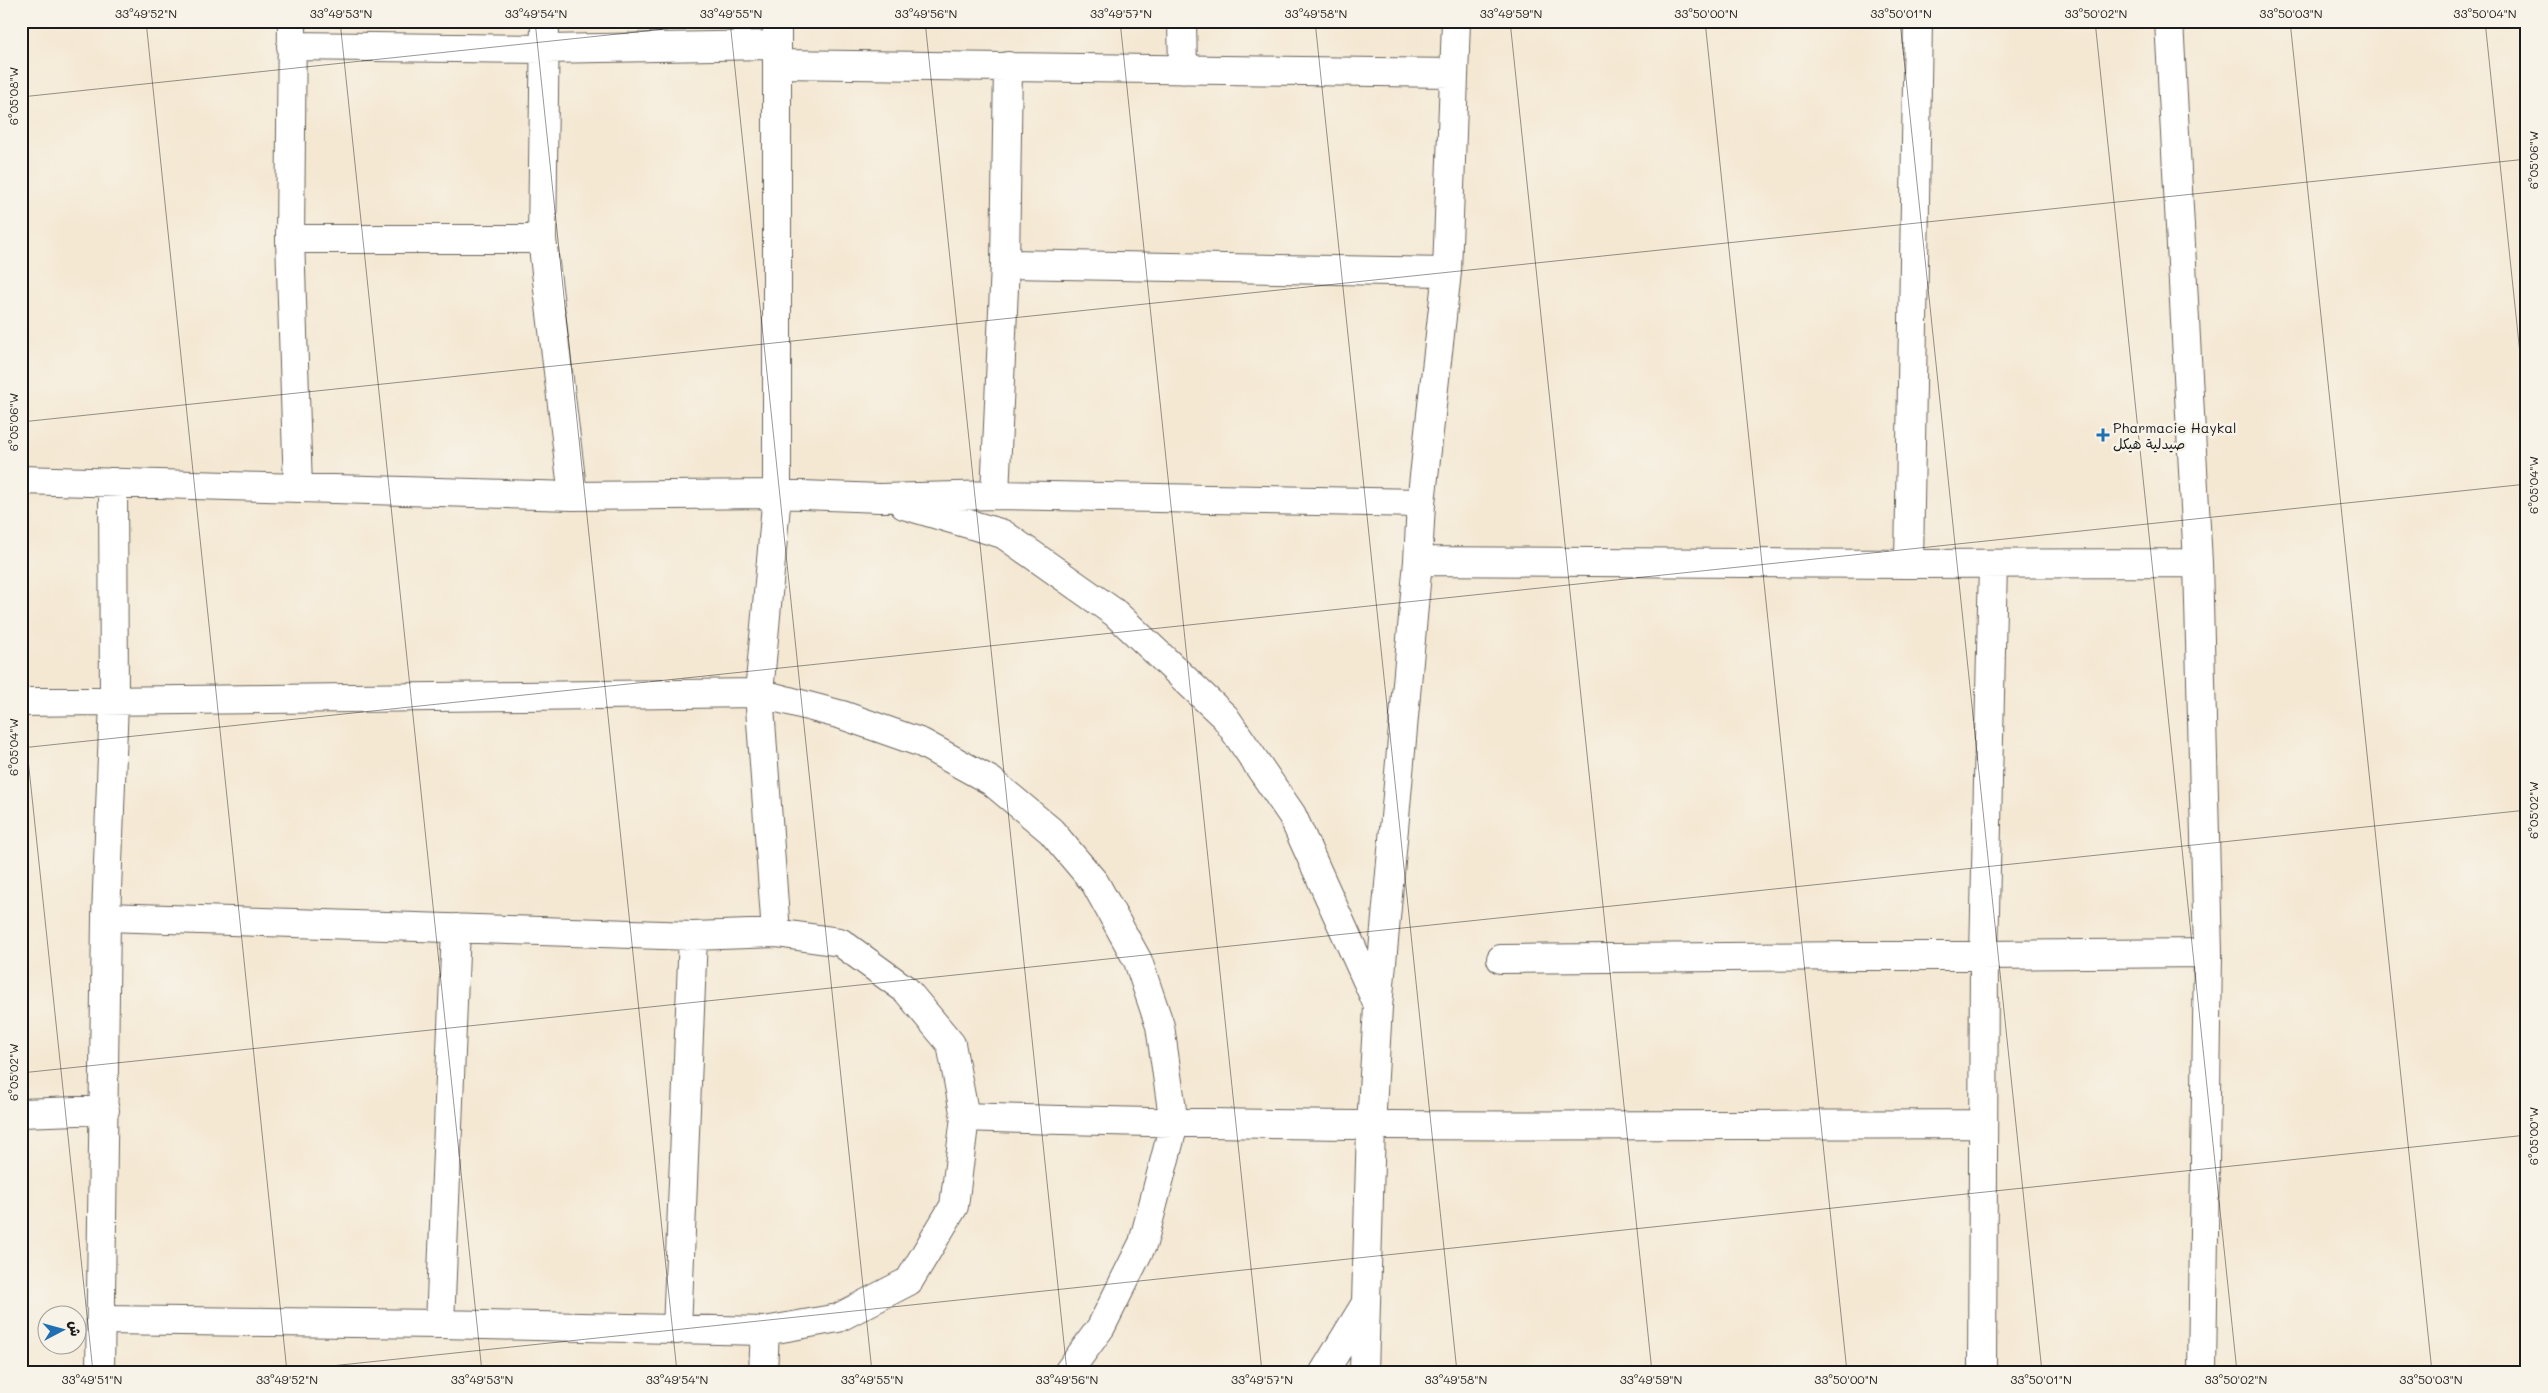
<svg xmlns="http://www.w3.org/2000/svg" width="2548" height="1393" viewBox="0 0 2548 1393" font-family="Mali,'Playpen Sans Arabic',sans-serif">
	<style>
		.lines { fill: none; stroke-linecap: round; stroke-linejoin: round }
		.street-casing { stroke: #68635c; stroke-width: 30 }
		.street { stroke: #fff; stroke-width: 28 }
		.ticks { fill: none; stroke: #1c1c1c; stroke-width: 1; stroke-opacity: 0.45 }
		.poi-dot { fill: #1f6fb2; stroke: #f7f3e8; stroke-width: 2 }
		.labels { text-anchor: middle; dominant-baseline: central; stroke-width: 5; stroke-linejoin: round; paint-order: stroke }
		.poi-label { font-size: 14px; fill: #1c1c1c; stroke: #f7f3e8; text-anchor: start }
		.neatline { fill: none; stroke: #1c1c1c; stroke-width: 2 }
		.ticks-label { font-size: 12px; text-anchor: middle; fill: #1c1c1c }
	</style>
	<rect width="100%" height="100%" fill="#f7f3e8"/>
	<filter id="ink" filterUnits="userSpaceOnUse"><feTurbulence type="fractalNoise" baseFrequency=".02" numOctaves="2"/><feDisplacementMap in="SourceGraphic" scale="10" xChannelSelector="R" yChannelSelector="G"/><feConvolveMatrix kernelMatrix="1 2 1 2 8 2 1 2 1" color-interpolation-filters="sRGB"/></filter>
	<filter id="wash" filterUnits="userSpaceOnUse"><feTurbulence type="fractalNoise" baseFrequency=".0096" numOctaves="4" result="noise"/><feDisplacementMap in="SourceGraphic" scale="20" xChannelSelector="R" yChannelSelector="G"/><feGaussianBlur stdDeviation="1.12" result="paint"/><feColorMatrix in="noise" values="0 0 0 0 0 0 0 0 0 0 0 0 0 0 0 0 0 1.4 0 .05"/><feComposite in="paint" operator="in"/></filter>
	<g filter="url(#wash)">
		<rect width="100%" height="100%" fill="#f4e8d3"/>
	</g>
	<g filter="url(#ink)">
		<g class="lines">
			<g class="street-casing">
				<path id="street" d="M292,21L290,239L298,488
					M545,21L542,239L573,496
					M1182,21L1183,70
					M2169,21L2198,563L2208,953L2202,1372
					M291,46L545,49L777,45
					M777,64L1453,73
					M290,239H542
					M1005,264L1447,272
					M21,480L573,496L777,494L880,498L995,495L1421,503
					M995,495L1005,264L1008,66
					M904,505L1003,534L1115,613L1225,717L1292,815L1377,1003
					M1418,561L1909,564L2198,563
					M1909,564L1918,21
					M21,702L759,693L842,715L922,743L991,781L1051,831L1095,883L1138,961L1160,1026L1174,1124L1143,1243L1101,1327L1068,1372
					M776,933L759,693L777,494V21
					M1501,959L2208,953
					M21,1113L105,1110
					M965,1117C1304,1129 1643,1125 1982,1124
					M102,1320L440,1324L765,1331L838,1318L909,1281L954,1206L965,1117L951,1044L906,990L840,942L776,933L693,936L106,917
					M440,1324L456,928
					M677,1330L693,936
					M100,1372L106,917L114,701L113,482
					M763,1372L765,1331
					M1324,1372L1366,1303L1371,1126L1378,1007L1418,561L1421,503L1447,272L1456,21
					M1364,1372L1366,1303
					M1982,1372L1984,955L1993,564"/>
			</g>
			<use href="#street" class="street"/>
		</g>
	</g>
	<path class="ticks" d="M146,21L287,1372M340,21L482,1372M535,21L677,1372M730,21L872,1372M925,21L1067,1372M1120,21L1262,1372M1315,21L1457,1372M1510,21L1652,1372M1705,21L1847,1372M1900,21L2042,1372M2095,21L2237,1372M2290,21L2432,1372M2485,21L2527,420M21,97L741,21M21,422L2527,159M21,693L93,1372M21,748L2527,484M21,1073L2527,810M274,1372L2527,1135"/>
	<path class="poi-dot" d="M2100.5 427.5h5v5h5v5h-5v5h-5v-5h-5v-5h5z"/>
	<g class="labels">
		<g class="poi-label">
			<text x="2113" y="427">Pharmacie Haykal<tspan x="2113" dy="16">صيدلية هيكل</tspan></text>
		</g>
	</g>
	<rect width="2548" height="1393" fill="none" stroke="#f7f3e8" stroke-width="55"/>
	<g transform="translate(62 1330) rotate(84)"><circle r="24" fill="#f7f3e8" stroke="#9f9d96"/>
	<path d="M0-4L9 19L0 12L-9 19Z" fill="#1f6fb2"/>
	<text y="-8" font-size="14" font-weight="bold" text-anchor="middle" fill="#1c1c1c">ش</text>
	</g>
	<rect x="28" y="28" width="2492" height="1338" class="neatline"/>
	<g class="ticks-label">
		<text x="146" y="18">33°49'52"N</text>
		<text x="341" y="18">33°49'53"N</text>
		<text x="536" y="18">33°49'54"N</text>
		<text x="731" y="18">33°49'55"N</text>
		<text x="926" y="18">33°49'56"N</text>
		<text x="1121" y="18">33°49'57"N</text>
		<text x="1316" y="18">33°49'58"N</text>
		<text x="1511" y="18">33°49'59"N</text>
		<text x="1706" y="18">33°50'00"N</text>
		<text x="1901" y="18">33°50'01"N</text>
		<text x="2096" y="18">33°50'02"N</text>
		<text x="2291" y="18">33°50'03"N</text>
		<text x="2485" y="18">33°50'04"N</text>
		<text transform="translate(14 96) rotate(-90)" y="4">6°05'08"W</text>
		<text transform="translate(2534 160) rotate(-90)" y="4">6°05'06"W</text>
		<text transform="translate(14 422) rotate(-90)" y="4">6°05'06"W</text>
		<text transform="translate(2534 485) rotate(-90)" y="4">6°05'04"W</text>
		<text transform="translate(14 747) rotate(-90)" y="4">6°05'04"W</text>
		<text transform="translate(2534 810) rotate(-90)" y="4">6°05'02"W</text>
		<text transform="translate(14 1072) rotate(-90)" y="4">6°05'02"W</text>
		<text transform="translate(2534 1136) rotate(-90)" y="4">6°05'00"W</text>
		<text x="92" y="1384">33°49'51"N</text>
		<text x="287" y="1384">33°49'52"N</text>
		<text x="482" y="1384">33°49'53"N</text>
		<text x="677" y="1384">33°49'54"N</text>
		<text x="872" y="1384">33°49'55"N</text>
		<text x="1067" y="1384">33°49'56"N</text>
		<text x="1262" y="1384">33°49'57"N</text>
		<text x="1456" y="1384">33°49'58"N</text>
		<text x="1651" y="1384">33°49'59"N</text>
		<text x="1846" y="1384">33°50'00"N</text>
		<text x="2041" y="1384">33°50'01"N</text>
		<text x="2236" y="1384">33°50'02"N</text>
		<text x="2431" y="1384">33°50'03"N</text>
	</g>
</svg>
